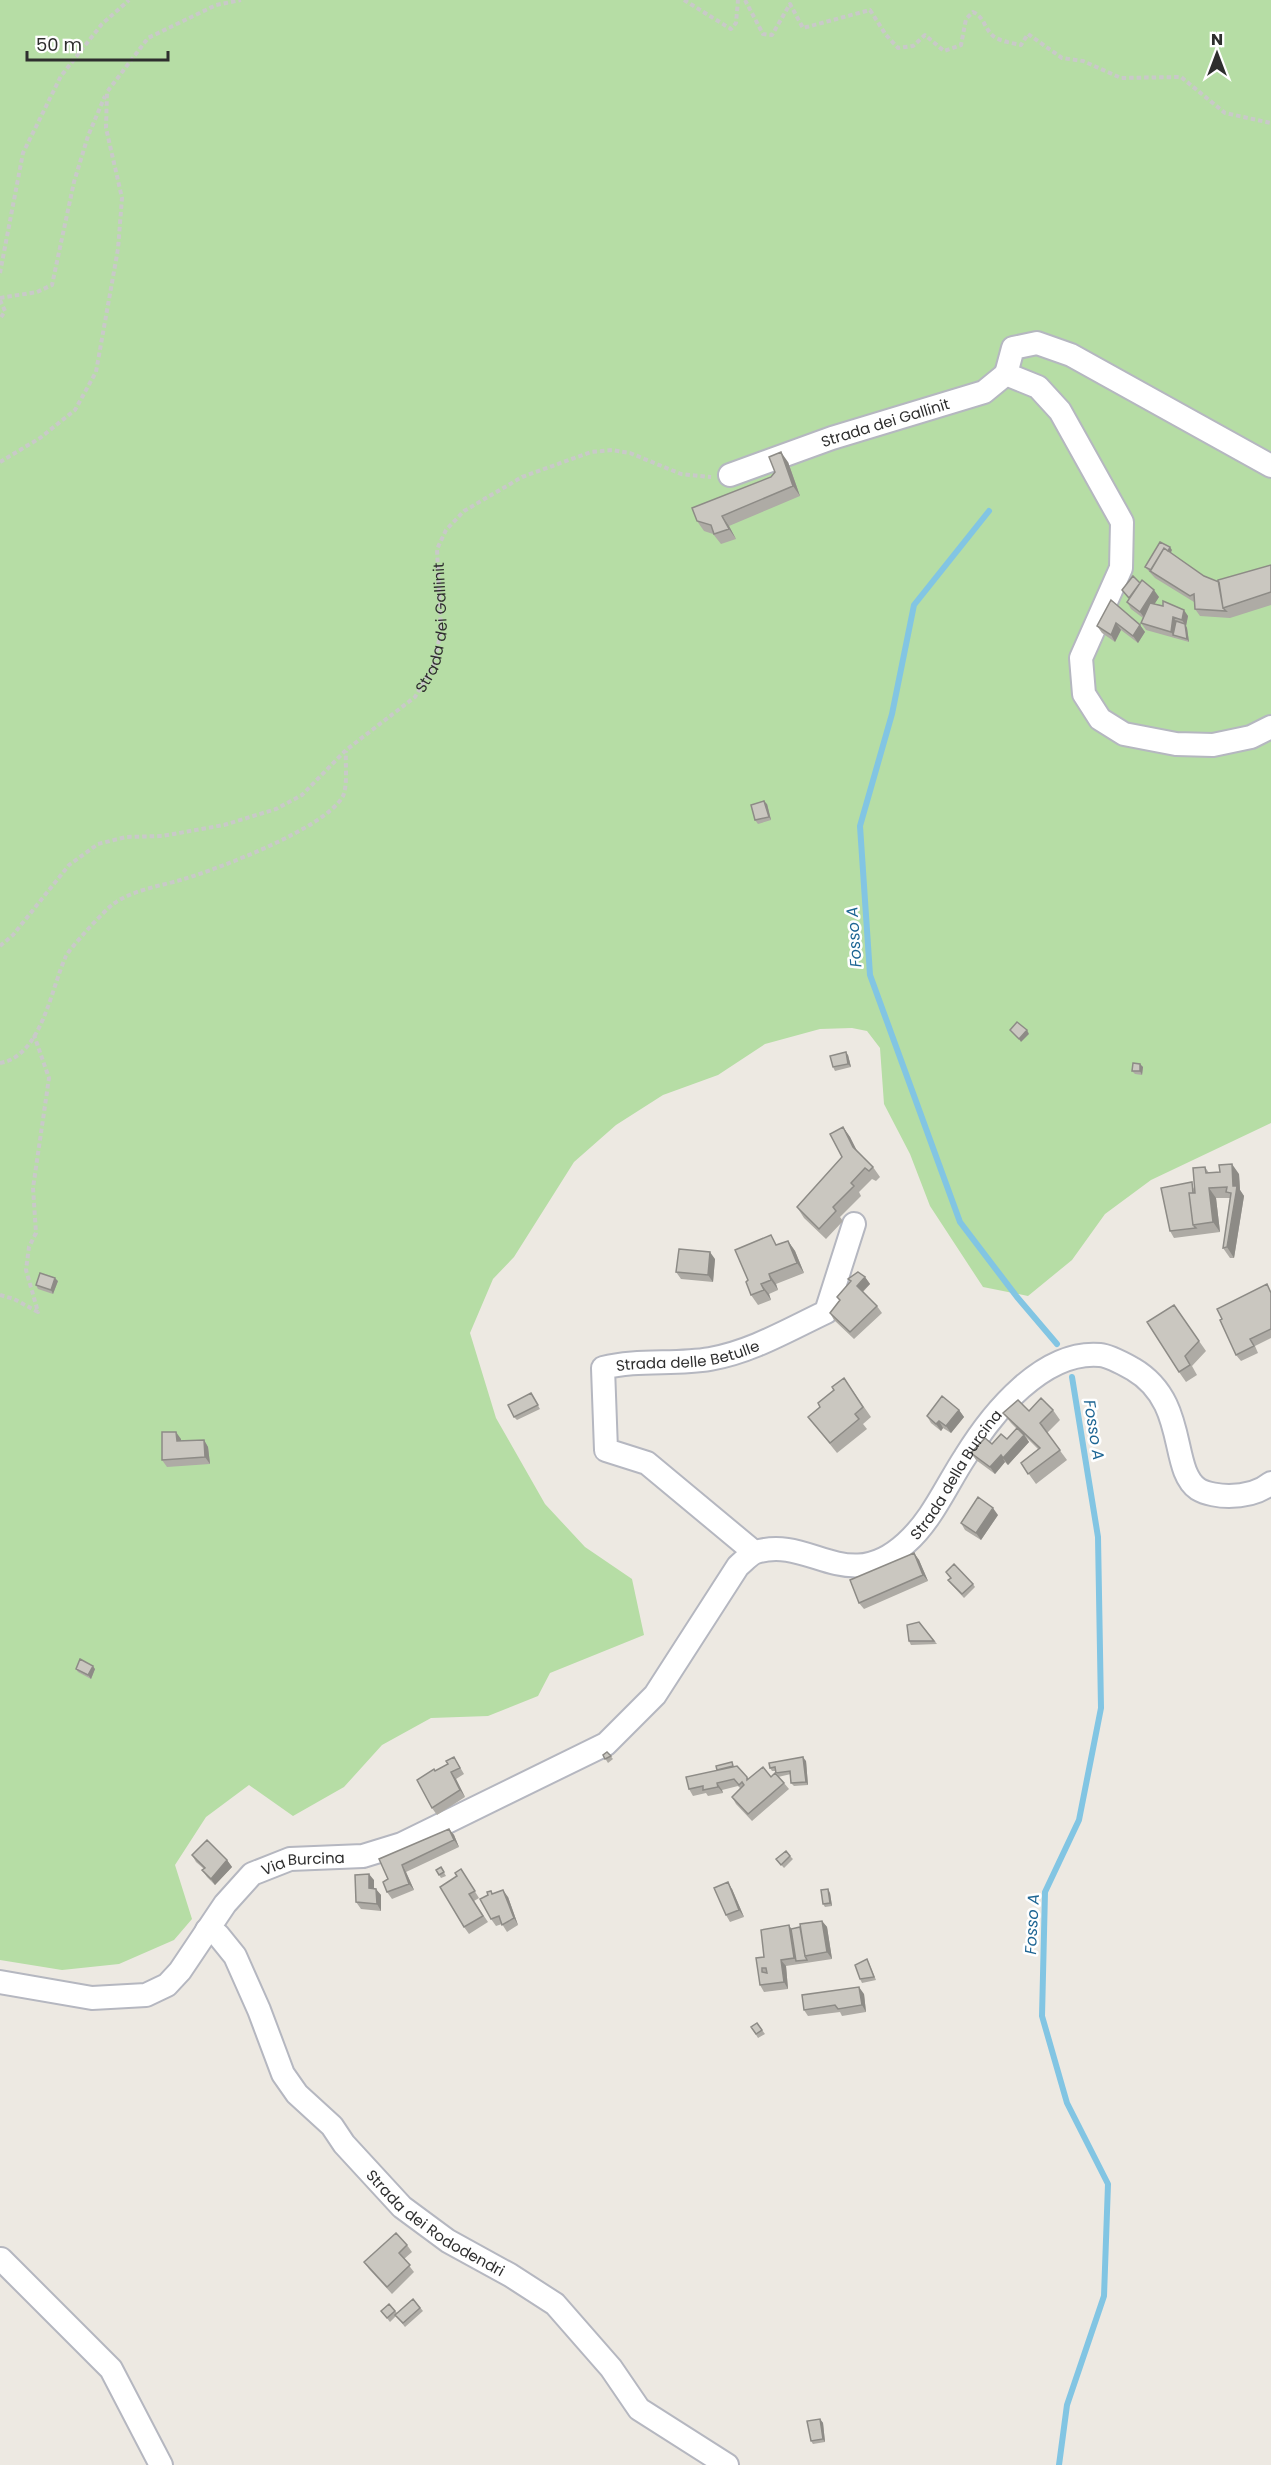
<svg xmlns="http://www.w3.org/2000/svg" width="1271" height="2465" viewBox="0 0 1271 2465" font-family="Poppins,sans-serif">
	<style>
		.green { fill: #b6dda5 }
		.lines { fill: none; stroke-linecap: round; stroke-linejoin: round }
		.stream { stroke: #82c5e3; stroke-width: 6 }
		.minor-casing { stroke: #b5b7c0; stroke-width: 26 }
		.path { stroke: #c9c9c9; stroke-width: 4; stroke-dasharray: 4.5 3; stroke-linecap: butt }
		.minor { stroke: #fff; stroke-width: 22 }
		.wall { fill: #aeaba5 }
		.shaded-wall { fill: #8d8b86 }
		.building { fill: #cac7c0; stroke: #8d8b86; stroke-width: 1.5; fill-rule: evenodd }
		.labels { text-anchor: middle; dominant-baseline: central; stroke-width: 5; stroke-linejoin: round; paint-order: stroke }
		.street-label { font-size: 15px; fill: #2e2e2e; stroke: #fff }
		.water-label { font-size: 16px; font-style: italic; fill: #1d6593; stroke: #fff }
	</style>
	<rect width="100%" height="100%" fill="#ede9e2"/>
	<path class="green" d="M0,0H1271V1123L1151,1180L1105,1214L1072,1260L1028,1296L983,1287L930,1206L910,1154L884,1104L880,1048L867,1031L852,1028L820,1029L765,1044L718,1075L663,1095L616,1125L574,1162L514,1257L493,1279L470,1333L496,1418L545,1504L585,1547L632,1579L644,1635L550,1673L538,1696L488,1716L431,1718L382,1745L344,1787L293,1816L249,1785L206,1817L175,1865L192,1919L174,1940L119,1964L62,1970L0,1960Z"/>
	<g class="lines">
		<path class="stream" d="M989,511L914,605L892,714L860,826L870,975L960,1222L1017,1297L1057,1344
			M1059,2465L1067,2405L1104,2296L1108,2184L1067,2103L1042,2016L1045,1892L1079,1820L1101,1708L1098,1537L1072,1377"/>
		<g class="minor-casing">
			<g id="minor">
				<path d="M1006,374L1013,348L1037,343L1071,355L1271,466"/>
				<path id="s2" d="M730,475L832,438L984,392L1006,374L1038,387L1060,411L1122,522L1121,568L1081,658L1084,694L1100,719L1124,734L1176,744L1213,745L1251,737L1271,727"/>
				<path id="s3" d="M754,1552L647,1463L606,1450L603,1368C637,1359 675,1365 710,1359C751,1352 788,1330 826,1312L854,1224"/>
				<path id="s4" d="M207,1930L218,1935L235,1956L259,2010L283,2074L297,2094L332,2126L344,2144L402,2207L448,2241L510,2275L555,2304L611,2368L639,2409L727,2465"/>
				<path id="s5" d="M0,1982L92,1998L146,1995L167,1985L180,1971L225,1904L252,1874L290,1859L363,1856L402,1844L606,1744L655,1695L738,1566C743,1562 750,1554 756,1552C810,1535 847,1597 906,1543C932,1520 946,1486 965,1457C992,1413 1043,1350 1100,1355C1110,1356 1124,1364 1133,1369C1189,1402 1169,1469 1198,1489C1206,1494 1220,1496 1229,1496C1244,1496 1259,1493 1271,1483"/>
				<path d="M1,2259L111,2369L161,2465"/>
			</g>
		</g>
		<g class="path">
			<path d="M684,0L731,29L736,23L738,0"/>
			<path d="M745,0L763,34L772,35L790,4L803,28L870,10L886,35L898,48L913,46L925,35L944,51L961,45L966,19L973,12C984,17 984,27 992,35C998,41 1012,43 1021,45L1028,34L1062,58L1083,61L1121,78L1181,77L1225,113L1271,123"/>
			<path d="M0,273L23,153L61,76L102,24L129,0"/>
			<path d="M0,298L37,292L52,285L74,182L88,136L105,96"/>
			<path d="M0,300L5,311L0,319"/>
			<path d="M0,462L40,438L75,410L96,372L118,249L122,198L106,128L107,92L148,38L216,5L241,0"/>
			<path id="s1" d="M0,946L13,935L69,865L98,844L126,837L162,836L224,825L276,809L302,795L346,750L415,697L434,665L441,630L437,549L446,530L464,511L522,477L591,452L612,450L630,453L681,474L711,477"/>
			<path d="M0,1063C42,1056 51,988 66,956C70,948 104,911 112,905C131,890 161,886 184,879C220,868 326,828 343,796C348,785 345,763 346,751"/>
			<path d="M0,1295L14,1299L38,1312L26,1270L29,1247L36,1233L33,1188L49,1078L34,1035"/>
		</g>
		<use href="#minor" class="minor"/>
	</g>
	<path class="wall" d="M788,462L800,496L729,526L736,539L721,544L713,534L704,531L697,521L771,477Z
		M1172,550L1171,553L1204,576L1219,582L1271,565V605L1230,618L1200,616L1195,609L1194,602L1155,578L1145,567Z
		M1140,583L1159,597L1154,604L1188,616L1186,626L1187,628L1189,642L1146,630L1141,623L1143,618L1131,609L1127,602Z
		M1111,600L1140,625L1145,632L1138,643L1121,630L1115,642L1102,633L1097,626Z
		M767,804L771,820L758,824L755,820Z
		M848,1055L851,1067L835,1071L833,1067Z
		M1140,1064L1143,1067L1142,1075L1135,1074L1132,1071Z
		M843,1127L850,1137L857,1151L873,1167L880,1177L876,1181L872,1179L859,1192L861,1196L840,1217L843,1221L826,1239L804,1218L797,1207L842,1157Z
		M1205,1167L1209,1173L1239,1174L1240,1190L1244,1196L1234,1258H1230L1223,1248L1230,1198H1216L1220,1232L1174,1238L1170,1231Z
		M788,1241L795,1251L804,1273L776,1284L778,1290L769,1294L771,1300L758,1305L751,1295L748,1280L778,1244Z
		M715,1259L713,1282L681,1279L676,1272Z
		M865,1277L870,1284L863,1292L877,1306L882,1313L854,1339L834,1320L830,1313L840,1301L837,1297L850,1282L848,1279Z
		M58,1281L53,1294L38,1289L36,1285Z
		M1271,1290V1338L1255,1346L1258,1353L1241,1361L1236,1355Z
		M1174,1305L1206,1351L1192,1366L1197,1375L1186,1382L1179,1372Z
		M844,1378L871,1417L863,1424L867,1429L837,1453L808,1417L820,1407Z
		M531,1393L540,1409L517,1420L514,1417Z
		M959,1410L964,1417L951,1433L943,1428L941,1431L931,1423L927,1416Z
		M1053,1410L1060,1420L1047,1433L1067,1460L1036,1484L1021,1463L1038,1449L1026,1437L1029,1442L1008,1465L1005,1462L995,1474L976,1460L971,1453L992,1444L1007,1439L1017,1429L1011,1423L1003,1413Z
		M181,1439V1441L204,1440L208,1447L210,1464L167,1467L162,1460Z
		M998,1515L981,1540L965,1530L961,1523Z
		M914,1553L919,1560L928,1581L864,1609L859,1603Z
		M946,1572L973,1584L975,1587L964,1598L951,1584L948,1580L951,1578Z
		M919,1622L937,1644L911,1645L909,1641Z
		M76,1669H95L91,1679L78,1672Z
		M607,1752L613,1759L608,1763L603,1755Z
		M454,1757L464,1774L456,1779L465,1797L437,1815L432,1808L435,1771L448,1764Z
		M806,1761L808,1785L794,1786L791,1783V1774L778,1777L776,1771H772L770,1768Z
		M735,1766L749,1779L771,1777L784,1783L789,1789L752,1821L736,1804L732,1797L740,1788L738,1786L722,1790L723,1793L708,1796L706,1793L693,1796L689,1789Z
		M449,1829L454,1835L459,1847L406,1872L414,1890L392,1899L387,1892L388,1879L379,1859Z
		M192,1855L227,1860L232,1867L215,1885L207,1877L202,1870L204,1869L196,1862Z
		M790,1856L793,1859L784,1868L776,1859Z
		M441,1867L446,1876L441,1878L436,1870Z
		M461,1869L479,1898L474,1901L488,1922L469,1934L464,1927L457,1876Z
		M374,1880V1888L381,1895V1911L361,1909L356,1902Z
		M732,1889L744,1917L730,1922L726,1915Z
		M830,1893L832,1906L825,1907L823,1904Z
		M493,1894L508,1897L518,1925L507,1932L502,1924L496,1926L491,1919Z
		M822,1921L827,1927L832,1959L786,1966L788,1989L764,1992L760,1985L764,1957L789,1925L791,1929L800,1927Z
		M867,1959L869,1963L876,1980L862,1983L860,1979Z
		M864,1994L866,2012L842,2016L840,2012L808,2016L804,2010Z
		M757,2023L765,2034L758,2038L751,2027Z
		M407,2245L412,2252L404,2259L414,2272L392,2294L369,2269L364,2262Z
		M413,2299L423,2311L405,2327L396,2316L390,2322L381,2311L389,2304L397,2313Z
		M820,2419L823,2423L825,2442L813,2444L811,2441Z"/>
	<path class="shaded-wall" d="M781,452L788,462L800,496L793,486Z
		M722,516L729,526L736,539L729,529Z
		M1170,547L1172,550L1157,576L1154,572Z
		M1154,590L1159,597L1145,619L1140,612Z
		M1184,610L1188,616L1186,626L1187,628L1189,642L1187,639L1185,625L1182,620Z
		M1173,617L1178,624L1173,635L1176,639L1171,632Z
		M1116,623L1121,630L1115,642L1111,635Z
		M1140,625L1145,632L1138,643L1133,636Z
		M764,801L767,804L771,820L769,817Z
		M1027,1030L1029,1034L1021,1042L1019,1039Z
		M846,1052L848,1055L851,1067L848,1064Z
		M1140,1064L1143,1067L1142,1075L1140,1071Z
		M843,1127L850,1137L860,1157L853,1147Z
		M1232,1164L1239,1174L1240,1190L1244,1196L1234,1258L1227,1247L1233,1186Z
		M1209,1188L1216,1198L1220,1232L1213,1222Z
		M788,1241L795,1251L804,1273L797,1263Z
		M710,1252L715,1259L713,1282L708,1275Z
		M769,1274L776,1284L778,1290L771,1280Z
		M865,1277L870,1284L861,1293L857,1286Z
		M55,1278L58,1281L53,1294L51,1290Z
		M761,1284L769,1294L771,1300L764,1290Z
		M959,1410L964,1417L951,1433L946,1426Z
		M939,1421L943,1428L941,1431L936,1424Z
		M176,1432L181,1439V1448L177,1441Z
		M1024,1435L1029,1442L1008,1465L1003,1458Z
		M204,1440L208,1447L210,1464L205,1457Z
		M1001,1455L1005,1462L995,1474L990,1467Z
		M993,1508L998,1515L981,1540L976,1533Z
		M914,1553L919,1560L928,1581L923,1575Z
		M93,1666L95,1669L91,1679L88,1675Z
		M803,1757L806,1761L808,1785L806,1782Z
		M451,1772L456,1779L465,1797L460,1790Z
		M717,1783L722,1790L723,1793L718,1787Z
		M449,1829L454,1835L459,1847L454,1840Z
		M227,1860L232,1867L215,1885L211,1879Z
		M402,1865L406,1872L414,1890L409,1884Z
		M369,1874L374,1880V1894L369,1888Z
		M728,1882L732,1889L744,1917L739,1910Z
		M376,1889L381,1895V1911L377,1904Z
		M828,1889L830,1893L832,1906L830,1903Z
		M503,1890L508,1897L518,1925L514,1918Z
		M822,1921L827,1927L832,1959L827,1952Z
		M789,1925L793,1932L796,1961L794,1958Z
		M781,1960L786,1966L788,1989L784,1982Z
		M859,1987L864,1994L866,2012L862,2005Z
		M820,2419L823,2423L825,2442L823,2439Z"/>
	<path class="building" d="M781,452L793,486L722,516L729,529L714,534L711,525L697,521L692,508L771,477L775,472L769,457Z
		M1160,542L1170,547L1168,551L1164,548L1151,570L1145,567Z
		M1164,548L1204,576L1219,582L1223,608L1226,611L1195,609L1194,594L1190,596L1150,571Z
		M1271,565V592L1223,608L1218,580Z
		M1133,576L1140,583L1129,598L1122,590Z
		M1142,580L1154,590L1140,612L1127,602Z
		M1111,600L1140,625L1133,636L1116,623L1111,635L1097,626Z
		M1163,601L1184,610L1182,620L1173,617L1171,632L1141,623L1150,603L1163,606Z
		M1176,621L1185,624L1187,639L1173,635Z
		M764,801L769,817L755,820L751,805Z
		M1017,1022L1027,1030L1019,1039L1010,1030Z
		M846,1052L848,1064L833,1067L830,1056Z
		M1133,1063L1140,1064V1071H1132Z
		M843,1127L853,1147L873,1167L869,1171L865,1168L851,1183L854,1186L833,1207L836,1211L819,1229L797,1207L842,1157L830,1134Z
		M1232,1164L1233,1186H1237L1236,1193L1227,1247L1223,1248L1231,1193L1226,1192L1227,1187L1209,1188L1213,1222L1193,1225L1189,1193H1195L1193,1168L1205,1167L1206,1173L1220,1172L1219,1165Z
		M1192,1182L1193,1193H1189L1193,1225L1196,1228L1170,1231L1161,1188Z
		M771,1235L776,1245L788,1241L797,1263L769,1274L771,1280L761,1284L764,1290L751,1295L746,1282L748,1280L735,1250Z
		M679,1249L710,1252L708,1275L676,1272Z
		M858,1272L865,1277L857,1286L877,1306L850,1332L830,1313L840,1300L837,1297L851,1281L848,1279Z
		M40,1273L55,1278L51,1290L36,1285Z
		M1267,1284L1271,1293V1329L1250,1339L1254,1346L1236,1355L1220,1320L1222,1319L1217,1309Z
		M1174,1305L1199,1341L1185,1356L1190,1365L1179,1372L1147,1322Z
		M844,1378L863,1407L855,1414L859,1419L830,1443L808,1417L820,1407L818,1403L834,1390L832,1387Z
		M531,1393L538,1405L514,1417L508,1405Z
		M942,1396L959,1410L946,1426L939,1421L936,1424L927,1416Z
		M1041,1398L1053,1410L1040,1423L1060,1450L1028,1474L1021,1463L1040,1448L1003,1413L1018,1400L1029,1411Z
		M1017,1428L1024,1435L1003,1458L1001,1455L990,1467L971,1453L985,1438L992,1444L1001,1434L1007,1439Z
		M162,1432H176L177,1441L204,1440L205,1457L162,1460Z
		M978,1497L993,1508L976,1533L961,1523Z
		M914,1553L923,1575L859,1603L850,1580Z
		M954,1564L973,1584L962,1594L948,1580L951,1578L946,1572Z
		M919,1622L934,1641H909L907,1625Z
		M80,1659L93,1666L88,1675L76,1669Z
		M607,1752L611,1756L605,1759L603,1755Z
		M454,1757L460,1768L451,1772L460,1790L432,1808L417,1780L434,1769L435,1771L448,1764L446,1761Z
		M803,1757L806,1782L791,1783L790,1771L776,1773L775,1767L770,1768L769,1763Z
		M732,1762L733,1766L717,1770L716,1766Z
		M737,1766L747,1777V1780L763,1767L771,1777L775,1773L784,1783L748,1814L732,1797L744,1785L742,1782L739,1785L734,1779L717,1783L718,1787L703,1790V1786L689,1789L686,1777Z
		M449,1829L454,1840L402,1865L409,1884L387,1892L383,1882L388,1879L379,1859Z
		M207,1840L227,1860L211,1879L202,1870L205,1868L192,1855Z
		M786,1851L790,1856L781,1865L776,1859Z
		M441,1867L444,1872L439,1875L436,1870Z
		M461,1869L475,1891L469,1894L483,1916L464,1927L440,1887L457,1876L455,1873Z
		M369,1874V1888L376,1889L377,1904L356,1902L355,1875Z
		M728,1882L739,1910L726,1915L714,1888Z
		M828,1889L830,1903L823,1904L821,1890Z
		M503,1890L514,1918L502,1925L499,1916L491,1919L480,1899L488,1895L487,1892L491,1891L492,1894Z
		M822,1921L827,1952L805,1956L800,1924Z
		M789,1925L794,1958L781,1960L784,1982L760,1985L756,1958L764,1957L761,1930ZM762,1968H766L767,1973L762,1972Z
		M800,1927L805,1956L807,1960L796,1961L791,1929Z
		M867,1959L874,1977L860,1979L855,1965Z
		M859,1987L862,2005L838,2009L835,2005L804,2010L802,1995Z
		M757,2023L762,2030L756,2034L751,2027Z
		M396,2233L407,2245L399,2253L410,2265L387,2287L364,2262Z
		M413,2299L420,2308L403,2323L395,2315Z
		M389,2304L395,2311L387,2318L381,2311Z
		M820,2419L823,2439L811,2441L807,2421Z"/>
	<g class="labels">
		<g class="street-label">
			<text stroke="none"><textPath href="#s2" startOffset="164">Strada dei Gallinit</textPath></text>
			<text stroke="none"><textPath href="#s1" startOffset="578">Strada dei Gallinit</textPath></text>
			<text stroke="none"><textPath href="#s3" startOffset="350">Strada delle Betulle</textPath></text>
			<text stroke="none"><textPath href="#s5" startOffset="1182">Strada della Burcina</textPath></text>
			<text stroke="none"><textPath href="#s5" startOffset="364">Via Burcina</textPath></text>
			<text stroke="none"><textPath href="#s4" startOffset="382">Strada dei Rododendri</textPath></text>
		</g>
		<g class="water-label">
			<text transform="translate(854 937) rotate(-94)">Fosso A</text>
			<text transform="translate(1094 1430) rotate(81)">Fosso A</text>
			<text transform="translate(1032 1924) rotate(-87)">Fosso A</text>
		</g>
	</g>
	<g transform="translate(1217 54)" stroke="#ffffff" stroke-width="4.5" paint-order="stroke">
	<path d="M0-4.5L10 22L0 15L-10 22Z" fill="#2e2e2e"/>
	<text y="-9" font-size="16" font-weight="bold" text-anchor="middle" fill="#2e2e2e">N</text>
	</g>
	<path d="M27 51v9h141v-9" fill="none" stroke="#2e2e2e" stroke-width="3"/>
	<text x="36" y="51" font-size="18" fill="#2e2e2e" stroke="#ffffff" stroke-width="4.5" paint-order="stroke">50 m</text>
</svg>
